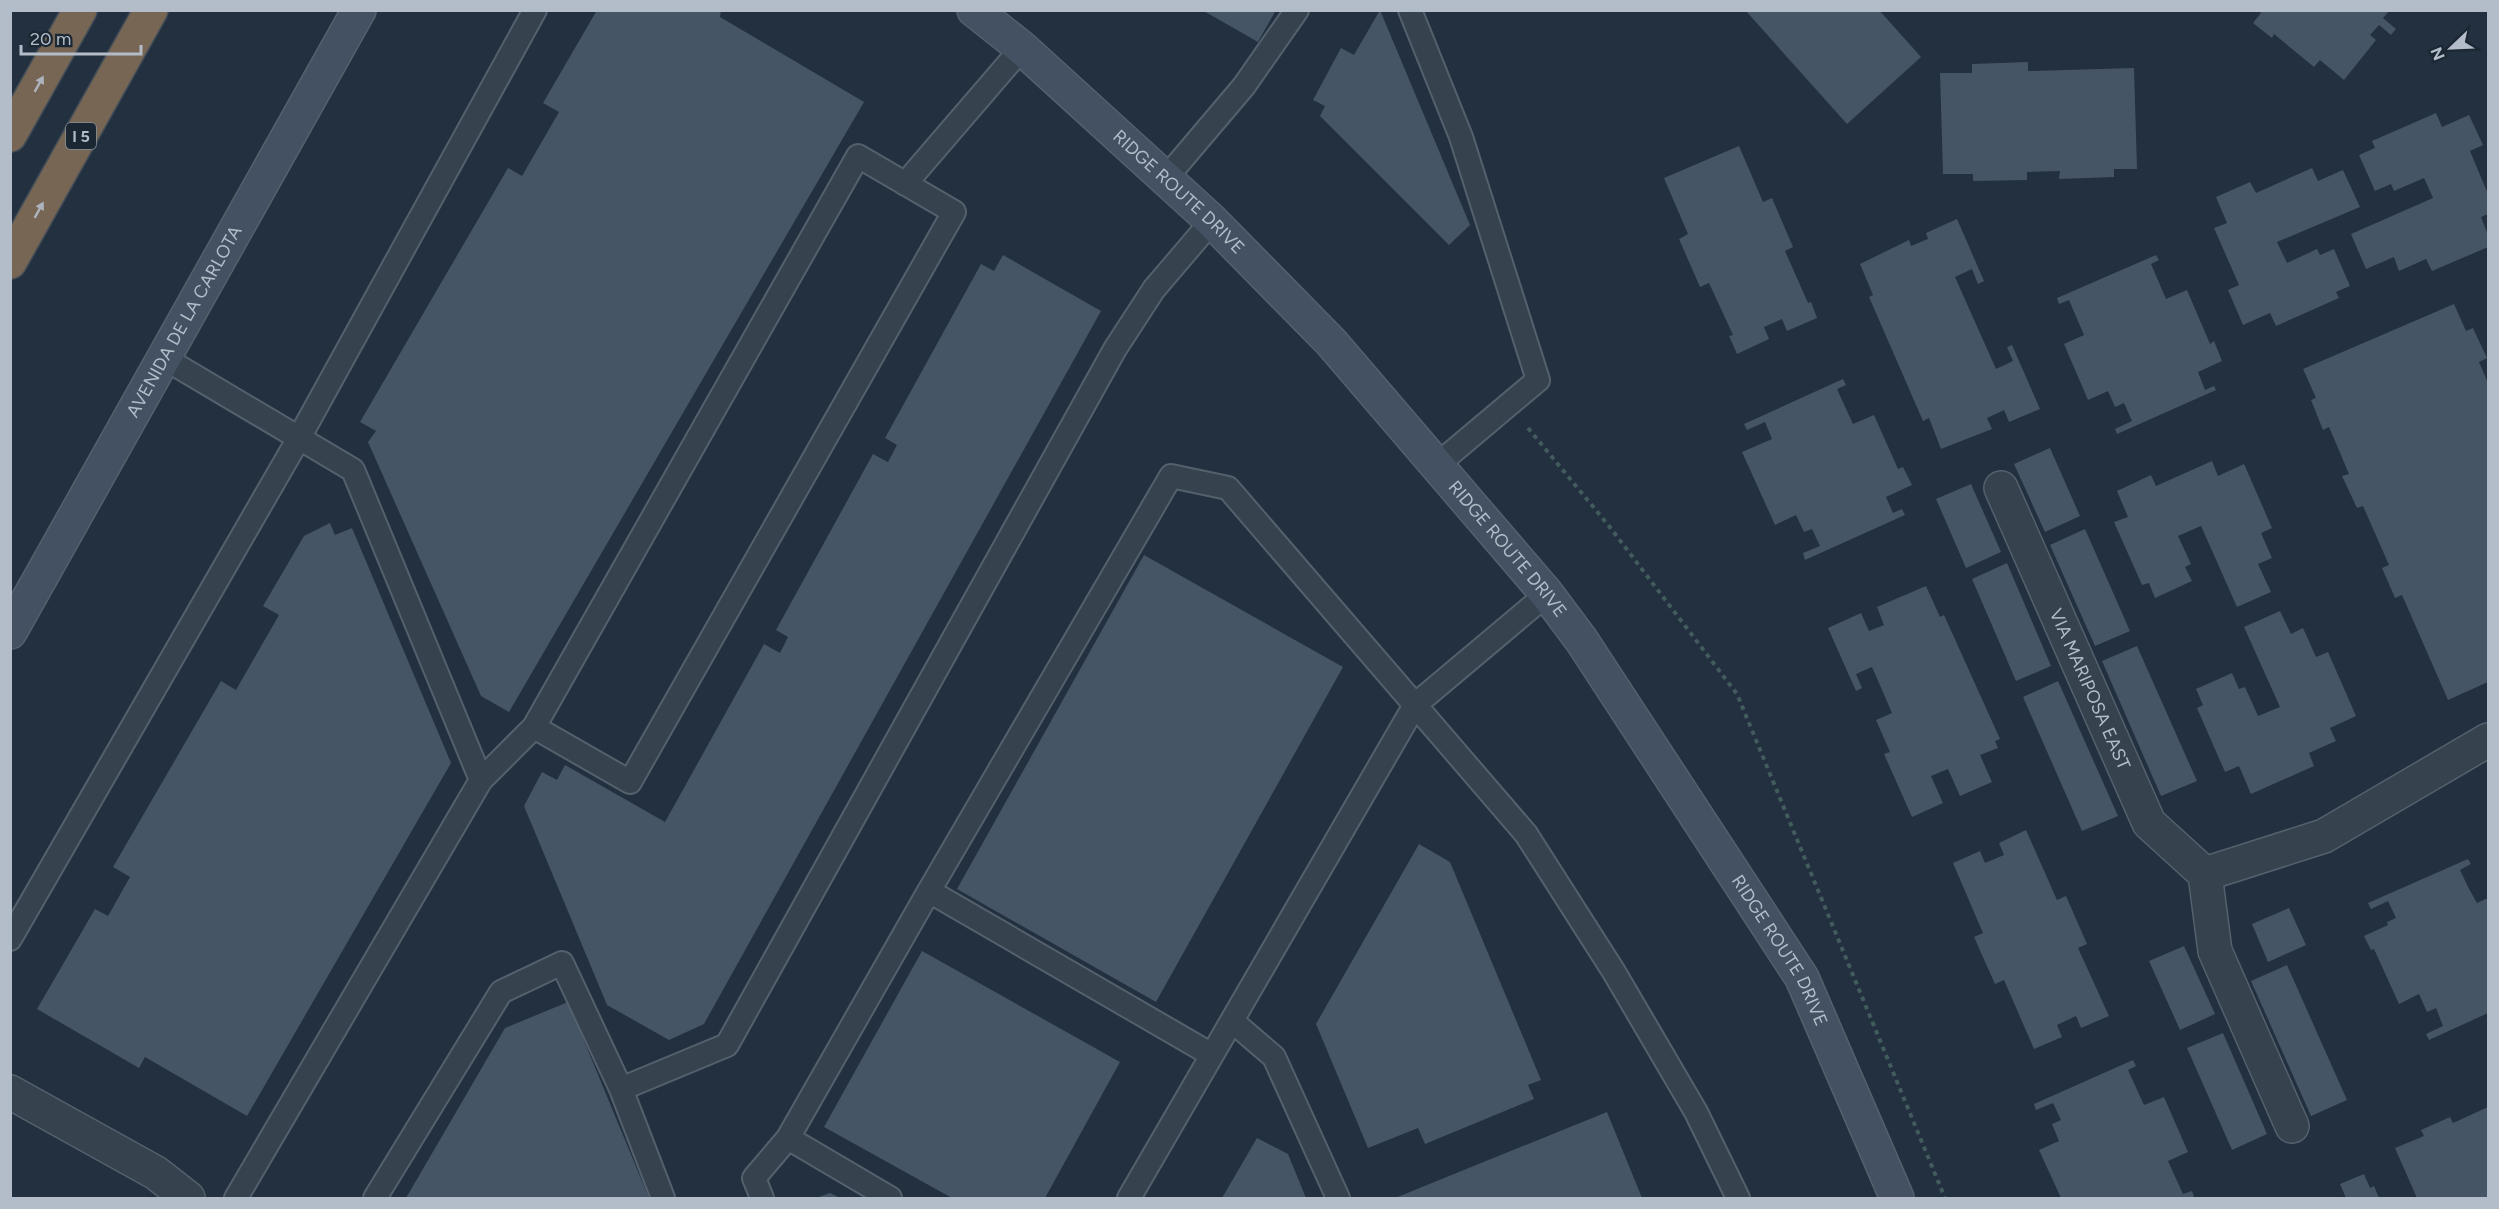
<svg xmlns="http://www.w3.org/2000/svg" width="2499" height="1209" viewBox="0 0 2499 1209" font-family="Figtree,sans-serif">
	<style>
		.building { fill: #465566 }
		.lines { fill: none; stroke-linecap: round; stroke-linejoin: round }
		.lane-casing { stroke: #55606d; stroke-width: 26 }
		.street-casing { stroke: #55606d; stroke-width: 36 }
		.secondary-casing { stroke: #55606d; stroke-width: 36 }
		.highway-casing { stroke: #424d5a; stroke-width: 36 }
		.path { stroke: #425b5d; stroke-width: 4; stroke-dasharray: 4.5 4.5; stroke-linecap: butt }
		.lane { stroke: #37424f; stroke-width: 22 }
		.street { stroke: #37424f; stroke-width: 33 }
		.secondary { stroke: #445162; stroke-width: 33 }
		.highway { stroke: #766653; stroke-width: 33 }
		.oneway { fill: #adb4be }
		.labels { text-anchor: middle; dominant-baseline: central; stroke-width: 6; stroke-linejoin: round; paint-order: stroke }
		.shield { fill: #1c2734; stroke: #86909d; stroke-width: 1.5 }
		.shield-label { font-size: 16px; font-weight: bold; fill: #b3bdca }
		.street-label { font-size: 18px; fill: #b3bdca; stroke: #1c2734 }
	</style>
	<rect width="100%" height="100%" fill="#22303f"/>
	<path class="building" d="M597,10H721L720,17L864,102L509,712L481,696L368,442L376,431L360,422L508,168L522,176L559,112L543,103Z
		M1202,10H1276L1258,42Z
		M1380,10L1470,225L1449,245L1320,116L1325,106L1313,100L1341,48L1354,55Z
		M1745,10H1879L1921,57L1847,124Z
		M2258,10H2390L2383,18L2396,29L2391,35L2379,25L2370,35L2376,40L2344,80L2320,60L2314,67L2274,34L2272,38L2253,23L2261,13Z
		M2028,62V71L2134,68L2137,169H2114V177L2059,179L2060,171L2027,172V180L1973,181V174H1943L1940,73H1972V64Z
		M2436,113L2442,127L2469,115L2483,145L2470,151L2488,194V214L2481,217L2488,235V247L2432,271L2426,259L2399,271L2394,257L2366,269L2351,234L2433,198L2424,178L2394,191L2391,184L2375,191L2359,155L2375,148L2372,141Z
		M1739,146L1763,202L1772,198L1793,247L1785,251L1808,303L1811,302L1817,318L1787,331L1782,319L1764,327L1769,339L1737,354L1729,336L1733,335L1709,283L1700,287L1679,239L1688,234L1664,178Z
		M2312,168L2318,181L2343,170L2360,207L2277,242L2287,263L2317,249L2320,255L2334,249L2350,286L2336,292L2339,298L2276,326L2270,313L2243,325L2228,290L2239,285L2214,228L2227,223L2216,197L2250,182L2256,193Z
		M1957,219L1984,281L1978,284L1972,269L1955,277L1996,369L2013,361L2007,347L2012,345L2040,409L2009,422L2004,410L1987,418L1992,429L1941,449L1929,418L1923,421L1869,297L1873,295L1860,264L1909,240L1911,246L1928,239L1926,233Z
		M1003,255L1101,311L704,1024L669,1040L607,1005L524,806L542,772L557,780L565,765L665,822L764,644L780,653L788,637L776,630L873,454L888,462L897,445L885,438L981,264L994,271Z
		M2156,255L2159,260L2151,264L2166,299L2187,290L2210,344L2214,341L2222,361L2198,372L2205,390L2214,386L2216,390L2117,434L2115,429L2132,421L2124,403L2115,407L2108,391L2088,400L2064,344L2084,335L2069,300L2059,304L2057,298Z
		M2454,304L2466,331L2473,328L2487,358L2479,362L2488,383V682L2448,700L2402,595L2395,598L2382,568L2389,565L2363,506L2357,508L2342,476L2349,474L2329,427L2323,430L2311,400L2316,398L2303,369Z
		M1843,379L1846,385L1837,389L1853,424L1874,415L1898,469L1903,467L1912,485L1886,497L1893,513L1902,509L1905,515L1805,560L1803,553L1820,546L1812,529L1804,532L1796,515L1775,525L1742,452L1772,439L1765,422L1747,430L1744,424Z
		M2050,448L2080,516L2045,532L2014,464Z
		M2212,461L2218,476L2244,464L2272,528L2261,533L2272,558L2258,564L2271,592L2237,607L2201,526L2178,536L2191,564L2185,567L2192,581L2155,598L2149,583L2142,585L2114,522L2128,517L2117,491L2151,475L2156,486Z
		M1971,484L2001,552L1966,568L1936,499Z
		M330,523L335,535L352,528L451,763L247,1116L145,1057L139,1068L37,1009L95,909L108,916L130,877L113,867L221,681L236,690L279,615L263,606L304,536Z
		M2085,529L2130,631L2095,646L2050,545Z
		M1144,555L1343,667L1156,1002L957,889Z
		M2007,563L2051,666L2016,681L1972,579Z
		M1926,586L1940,617L1944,615L2000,739L1995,741L1998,748L1980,755L1992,782L1960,796L1948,769L1931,776L1943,803L1912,817L1884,754L1890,752L1876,720L1892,713L1872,667L1856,674L1862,688L1856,691L1828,628L1861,613L1869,631L1884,625L1877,607Z
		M2280,611L2291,634L2303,628L2316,657L2328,652L2356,716L2330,728L2336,741L2309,753L2314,766L2251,794L2239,766L2225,772L2197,708L2203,705L2196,689L2232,673L2239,689L2245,687L2258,716L2280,707L2244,627Z
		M2137,646L2197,781L2161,796L2102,661Z
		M2058,681L2118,816L2082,831L2023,697Z
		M2026,830L2057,900L2066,896L2087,944L2078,948L2109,1016L2081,1028L2076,1016L2057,1025L2062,1037L2034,1049L2004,980L1995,984L1974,937L1983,933L1953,863L1980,851L1985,863L2004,855L1999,843Z
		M1419,844L1450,862L1541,1080L1528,1085L1534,1099L1425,1144L1418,1128L1368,1148L1316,1024Z
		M2468,859L2471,864L2460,870L2468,887L2477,903L2488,898V1013L2429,1040L2426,1034L2443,1026L2436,1008L2427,1012L2419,994L2399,1004L2374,949L2371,950L2364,936L2388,925L2387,922L2396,918L2388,901L2371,909L2368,903Z
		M2289,908L2306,945L2268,962L2252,924Z
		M2184,946L2215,1014L2180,1030L2149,961Z
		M922,951L1120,1062L1045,1198H952L824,1127Z
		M2287,965L2347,1100L2311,1116L2251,981Z
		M568,1002L649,1198H406L505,1028Z
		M2223,1033L2267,1134L2232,1150L2187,1048Z
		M2133,1060L2136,1066L2128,1070L2144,1105L2164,1097L2188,1152L2168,1161L2183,1194L2192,1191L2194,1197L2061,1198L2039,1150L2059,1141L2052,1124L2061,1120L2053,1103L2036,1110L2034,1104Z
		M2488,1107V1198H2417L2395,1148L2424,1136L2421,1130L2450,1117L2453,1123Z
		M1607,1112L1642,1198H1395Z
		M1257,1138L1288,1154L1306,1198H1222Z
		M2364,1174L2370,1188L2374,1186L2379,1198H2346L2340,1184Z
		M830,1193L840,1198H816Z"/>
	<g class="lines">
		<g class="lane-casing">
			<path id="lane" d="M1410,10L1461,137L1538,380L1437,465
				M1166,178L1244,86L1297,10
				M905,184L1022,48
				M164,358L353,470L481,780
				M1547,594L1415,705L1228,488L1171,476L929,891L1212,1055L1415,705L1526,834L1614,972L1696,1112L1738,1198
				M10,939L299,438L535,10
				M1232,1021L1274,1057L1338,1198
				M621,1089L727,1045L1115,349L1154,289L1212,221
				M788,1138L890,1198
				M236,1198L481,780L534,727L858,156L954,212L630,782L534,727
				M375,1198L501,992L562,963L621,1089L663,1198
				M762,1198L754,1178L788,1138L929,891
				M1129,1198L1212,1055"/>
		</g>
		<g class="street-casing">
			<g id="street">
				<path id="s1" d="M2001,488L2149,823L2205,874L2215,951L2292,1126"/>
				<path d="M2205,874L2324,836L2488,740"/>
				<path d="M10,1092L156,1173L188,1198"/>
			</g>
		</g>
		<g class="secondary-casing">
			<g id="secondary">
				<path id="s2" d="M974,10L1022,48L1212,221L1331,342L1547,594L1582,641L1802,978L1897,1198"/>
				<path id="s3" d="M10,632L359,10"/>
			</g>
		</g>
		<g class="highway-casing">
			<path id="highway" d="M10,135L80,10
				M10,262L151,10"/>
		</g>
		<path class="path" d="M1528,428L1609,526L1737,694L1945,1198"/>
		<use href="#lane" class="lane"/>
		<use href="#street" class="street"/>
		<use href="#secondary" class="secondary"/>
		<use href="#highway" class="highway"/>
	</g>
	<defs><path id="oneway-solid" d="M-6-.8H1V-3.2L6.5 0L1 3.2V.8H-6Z" transform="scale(1.5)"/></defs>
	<g class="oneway">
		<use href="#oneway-solid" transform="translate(39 84) rotate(-61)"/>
		<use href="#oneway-solid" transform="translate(39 210) rotate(-61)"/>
	</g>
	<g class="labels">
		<rect class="shield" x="66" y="123" width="30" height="26" rx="4.5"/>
		<g class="shield-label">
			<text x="81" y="136">I 5</text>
		</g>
		<g class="street-label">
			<text stroke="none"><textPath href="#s2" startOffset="274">RIDGE ROUTE DRIVE</textPath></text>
			<text stroke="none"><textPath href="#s3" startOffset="356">AVENIDA DE LA CARLOTA</textPath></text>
			<text stroke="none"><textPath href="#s2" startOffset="760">RIDGE ROUTE DRIVE</textPath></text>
			<text stroke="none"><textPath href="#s1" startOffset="220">VIA MARIPOSA EAST</textPath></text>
			<text stroke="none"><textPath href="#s2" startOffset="1246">RIDGE ROUTE DRIVE</textPath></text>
		</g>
	</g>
	<rect width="2499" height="1209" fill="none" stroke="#b3bdca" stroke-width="24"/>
	<g transform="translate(2451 48) rotate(247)" stroke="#1c2734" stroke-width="4.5" paint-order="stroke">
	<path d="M0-4.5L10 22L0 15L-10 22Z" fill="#b3bdca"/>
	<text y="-9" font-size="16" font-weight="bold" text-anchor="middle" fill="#b3bdca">N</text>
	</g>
	<path d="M21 45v9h120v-9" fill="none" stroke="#b3bdca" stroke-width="3"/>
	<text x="30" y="45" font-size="18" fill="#b3bdca" stroke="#1c2734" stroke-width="4.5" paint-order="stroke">20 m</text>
</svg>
